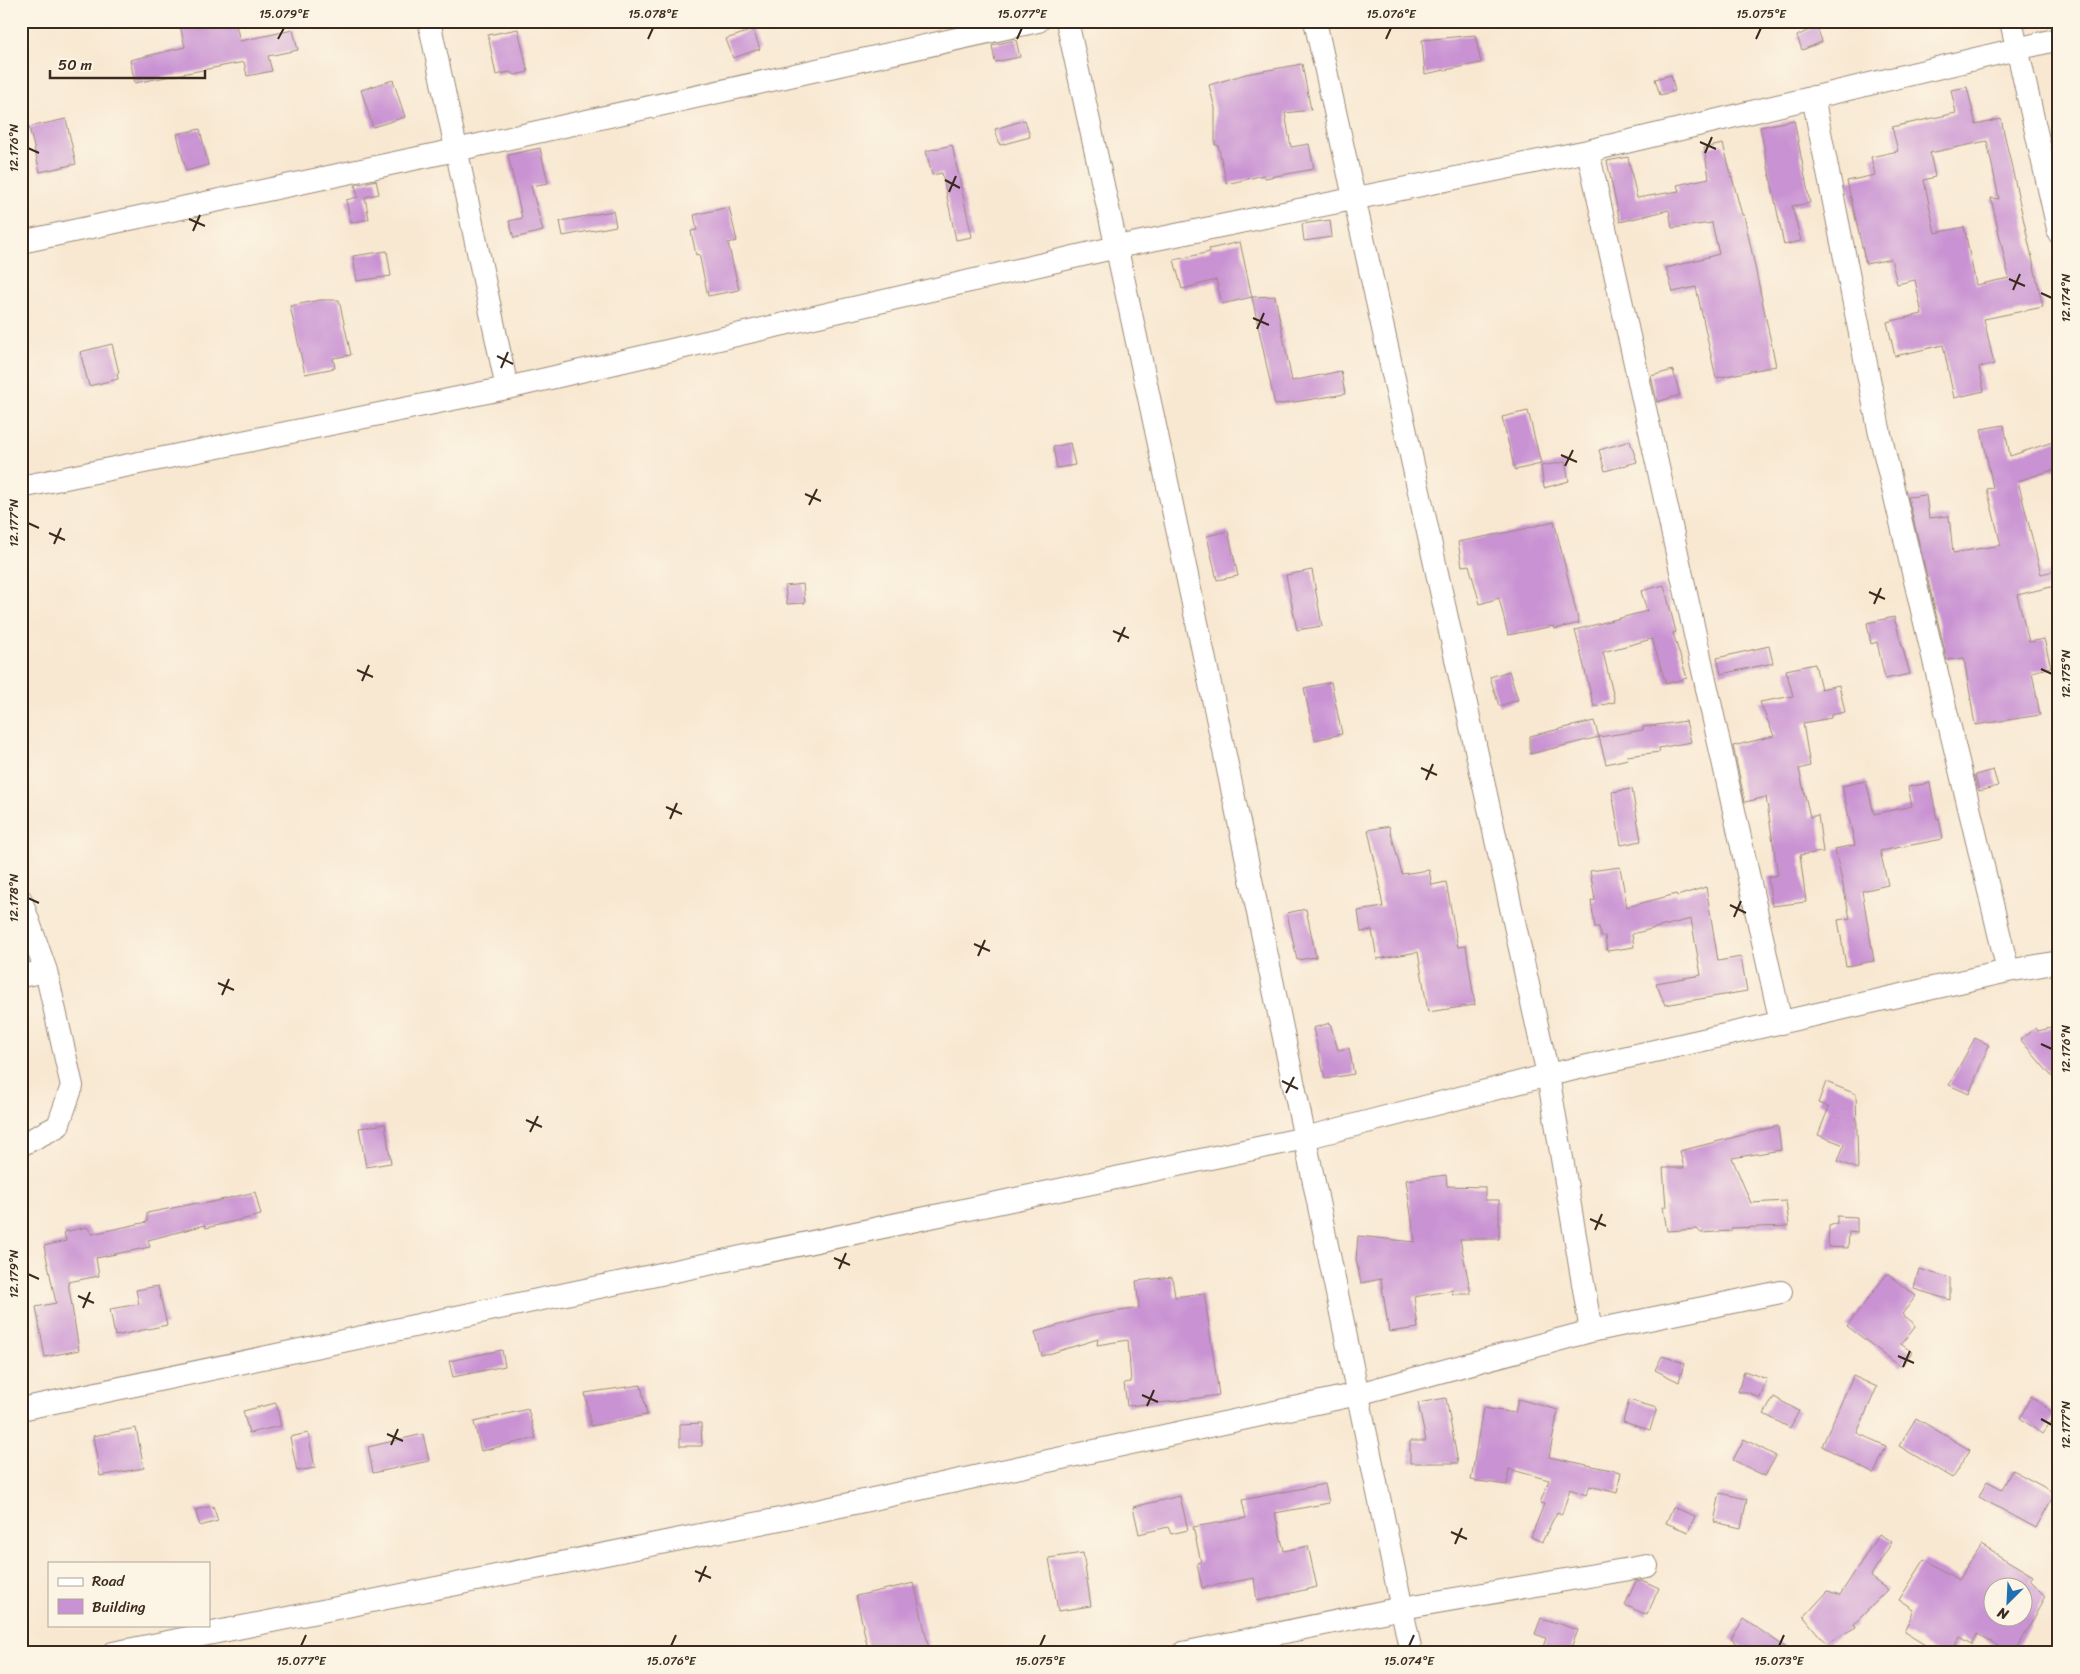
<svg xmlns="http://www.w3.org/2000/svg" width="2080" height="1674" viewBox="0 0 2080 1674" font-family="Sriracha,sans-serif">
	<style>
		.building { fill: #c992d3; fill-rule: evenodd }
		.lines { fill: none; stroke-linecap: round; stroke-linejoin: round }
		.minor-casing { stroke: #9a8978; stroke-width: 24 }
		.minor { stroke: #fff; stroke-width: 22 }
		.ticks { fill: none; stroke: #3b2a1e; stroke-width: 2 }
		.neatline { fill: none; stroke: #3b2a1e; stroke-width: 2 }
		.ticks-label { font-size: 12px; text-anchor: middle; fill: #3b2a1e }
	</style>
	<rect width="100%" height="100%" fill="#fcf5e5"/>
	<filter id="ink" filterUnits="userSpaceOnUse"><feTurbulence type="fractalNoise" baseFrequency=".02" numOctaves="2"/><feDisplacementMap in="SourceGraphic" scale="10" xChannelSelector="R" yChannelSelector="G"/><feConvolveMatrix kernelMatrix="1 2 1 2 8 2 1 2 1" color-interpolation-filters="sRGB"/></filter>
	<filter id="wash" filterUnits="userSpaceOnUse"><feTurbulence type="fractalNoise" baseFrequency=".0096" numOctaves="4" result="noise"/><feDisplacementMap in="SourceGraphic" scale="20" xChannelSelector="R" yChannelSelector="G"/><feGaussianBlur stdDeviation="1.12" result="paint"/><feColorMatrix in="noise" values="0 0 0 0 0 0 0 0 0 0 0 0 0 0 0 0 0 1.4 0 .05"/><feComposite in="paint" operator="in"/></filter>
	<g filter="url(#wash)">
		<rect width="100%" height="100%" fill="#f8e8d2"/>
		<g id="blocks">
			<path class="building" d="M179,21H235L240,41L293,30L298,50L268,56L272,71L247,76L244,62L135,83L130,60L185,47Z
				M1817,26L1822,42L1802,50L1797,36Z
				M518,29L528,72L515,75L509,72L496,75L488,35Z
				M753,30L760,49L733,58L726,39Z
				M1475,35L1481,63L1425,74L1422,40Z
				M1016,40L1020,57L995,62L992,45Z
				M1302,64L1311,110L1285,113L1291,147L1309,144L1314,169L1265,178L1264,175L1227,184L1218,145H1215V108L1209,85L1246,74Z
				M1671,75L1675,91L1660,95L1655,79Z
				M393,80L405,117L373,127L361,90Z
				M1967,87L1976,125L2001,119L2043,307L1984,319L1994,364L1979,367L1984,391L1954,398L1943,345L1895,356L1887,322L1922,314L1915,280L1897,284L1891,259L1866,264L1847,181L1875,175L1871,157L1898,151L1892,127L1956,113L1951,90ZM1987,141L1999,199L1991,198L2009,278L1976,285L1964,227L1935,233L1924,180L1935,177L1930,153Z
				M66,119L76,164L40,172L29,127Z
				M1025,120L1030,137L1000,145L995,129Z
				M1794,120L1810,203L1792,206L1801,241L1784,245L1760,127Z
				M200,129L208,165L186,171L177,134Z
				M1723,144L1742,215H1744L1776,366L1716,378L1696,287L1673,292L1666,268L1719,254L1712,223L1672,228L1669,210L1620,222L1607,161L1628,157L1637,198L1679,191L1677,185L1709,178L1704,148Z
				M952,145L972,237L956,240L942,173L932,175L926,151Z
				M540,148L548,183L531,186L543,231L514,238L509,221L522,218L508,155Z
				M376,180L379,194L365,197L369,219L351,223L346,200L358,197L355,185Z
				M729,207L737,241L728,243L739,290L708,296L699,254L696,255L691,231L697,230L694,215Z
				M613,211L616,226L563,236L560,221Z
				M1330,220L1332,237L1304,241L1302,224Z
				M1240,242L1252,297L1222,304L1216,280L1182,289L1174,260L1210,252L1209,249Z
				M387,251L391,276L357,281L353,256Z
				M1275,296L1292,381L1341,371L1345,394L1275,405L1252,297Z
				M320,300H339L351,355L333,358L335,368L305,374L290,306Z
				M112,344L119,373H117L118,379L89,386L80,352Z
				M1673,370L1680,395L1657,402L1651,376Z
				M1528,411L1541,464L1515,470L1502,417Z
				M2004,425L2010,456L2059,440V468L2018,481L2041,574L2059,570V585L2017,595L2029,642L2044,639L2051,667L2032,672L2040,715L1975,725L1964,658L1947,660L1908,497L1926,495L1929,518L1949,516L1953,553L2001,545L1987,489L1993,488L1981,429Z
				M1630,441L1637,462L1605,471L1599,450Z
				M1070,443L1075,465L1057,468L1053,447Z
				M1565,462L1569,481L1544,488L1541,466Z
				M1554,521L1579,623L1555,629L1554,626L1508,635L1499,598L1480,604L1469,565L1462,566L1458,542L1524,529Z
				M1228,531L1238,576L1217,580L1207,536Z
				M1312,570L1322,626L1297,630L1286,575Z
				M803,584L805,603L787,604L785,586Z
				M1664,585L1676,632L1673,633L1687,678L1666,684L1652,639L1603,652L1615,702L1594,707L1575,630L1647,611L1641,591Z
				M1894,617L1910,674L1885,679L1877,642L1871,644L1867,623Z
				M1769,646L1773,663L1721,674L1717,658Z
				M1815,664L1821,689L1839,685L1845,712L1831,715V718L1803,723L1810,766L1799,769L1810,817L1818,815L1823,852L1800,855L1806,902L1772,906L1768,877L1778,875L1766,797L1745,802L1733,746L1774,736L1760,702L1793,696L1786,670Z
				M1509,671L1518,700L1499,706L1490,677Z
				M1331,682L1342,734L1315,740L1304,688Z
				M1594,721L1599,737L1530,754V736Z
				M1686,721L1691,742L1659,748L1660,752L1627,756L1628,759L1606,764L1599,737L1643,730V727Z
				M1993,770L1998,786L1979,791L1975,775Z
				M1866,781L1874,814L1912,806L1908,787L1930,783L1937,819L1939,818L1943,839L1880,851L1888,885L1862,891L1874,961L1846,966L1838,920L1850,918L1835,849L1855,845L1842,786Z
				M1632,789L1641,841L1621,845L1612,792Z
				M1389,826L1402,874L1429,870L1432,885L1446,882L1458,947L1466,946L1475,1005L1428,1012L1418,952L1377,959L1372,930L1361,932L1358,911L1383,907L1380,890L1381,889L1368,830Z
				M1620,867L1627,907L1676,894L1677,896L1706,887L1718,961L1741,957L1747,991L1665,1005L1656,983L1701,975L1691,919L1632,934L1634,947L1607,951L1605,936L1601,937L1599,927H1595L1591,901L1595,900L1590,871Z
				M1306,909L1316,957L1297,960L1287,913Z
				M1330,1023L1338,1050L1349,1048L1354,1074L1325,1079L1313,1028Z
				M2059,1026V1085L2020,1039L2036,1028L2038,1031Z
				M1975,1038L1989,1045L1969,1094L1949,1085Z
				M1826,1082L1856,1094L1858,1169L1838,1161L1844,1145L1818,1135L1829,1107L1818,1103Z
				M385,1124L391,1163L366,1167L359,1128Z
				M1778,1126L1781,1150L1732,1158L1751,1203L1786,1201L1789,1226L1731,1228V1231L1701,1233L1697,1229L1667,1231L1663,1207H1666L1663,1168H1684L1680,1151Z
				M1446,1175L1447,1186L1485,1187V1200H1499V1239H1460L1471,1294H1452L1453,1290L1414,1297L1418,1328L1389,1332L1381,1279L1361,1283L1356,1259L1358,1236L1415,1242L1406,1180Z
				M255,1192L261,1215L206,1228L205,1225L148,1240L150,1247L96,1258L99,1276L68,1282L79,1350L45,1357L36,1307L56,1303L44,1246L66,1241L64,1232L87,1227L92,1234L147,1222V1213L198,1203L199,1205Z
				M1837,1216L1857,1217V1233L1849,1232L1848,1248L1828,1247L1829,1226L1837,1223Z
				M1919,1269L1950,1278V1300L1914,1289Z
				M1887,1274L1916,1296L1902,1314L1916,1325L1901,1344L1912,1352L1901,1367L1847,1326Z
				M1172,1277L1175,1297L1204,1293L1219,1395L1177,1401L1127,1406L1124,1383L1131,1382L1128,1340L1097,1345L1098,1339L1042,1356L1035,1332L1091,1316L1139,1308L1136,1281Z
				M158,1286L167,1325L115,1336L110,1309L139,1304L136,1290Z
				M502,1350L505,1366L453,1377L449,1361Z
				M1662,1356L1684,1363L1679,1382L1655,1370Z
				M1744,1371L1767,1379L1760,1398L1747,1392H1738Z
				M1853,1376L1877,1387L1857,1433L1886,1446L1874,1474L1822,1446Z
				M641,1385L647,1415L591,1426L585,1393Z
				M2031,1396L2056,1415L2042,1434L2020,1418Z
				M1774,1397L1799,1411L1790,1428L1764,1414Z
				M1446,1398L1458,1463H1410V1441H1426L1418,1403Z
				M1518,1399L1558,1410L1549,1457L1621,1472L1617,1493L1590,1486L1586,1495L1570,1489L1562,1514L1557,1512L1542,1542L1531,1537L1544,1504L1540,1503L1549,1480L1509,1469L1507,1485L1471,1480L1483,1408L1515,1413Z
				M1629,1400L1657,1408L1650,1430L1623,1422Z
				M276,1403L281,1426L249,1433L243,1411Z
				M528,1409L536,1438L481,1451L474,1422Z
				M1916,1418L1970,1450L1952,1478L1899,1446Z
				M701,1423L702,1446H680V1424Z
				M136,1428L144,1468L100,1476L93,1436Z
				M308,1433L315,1468L297,1471L290,1437Z
				M423,1434L429,1461L373,1473L368,1447Z
				M1744,1439L1776,1456L1765,1476L1733,1460Z
				M2012,1470L2055,1493L2036,1528L1979,1497L1987,1481L2002,1489Z
				M1325,1484L1329,1503L1275,1513L1284,1551L1308,1546L1317,1587L1257,1601L1254,1578L1202,1588L1197,1563L1201,1562L1193,1527L1246,1518L1242,1500Z
				M1720,1493L1747,1499L1741,1528L1714,1522Z
				M1180,1496L1188,1530L1171,1534L1168,1527L1139,1534L1133,1507Z
				M213,1506L218,1521L200,1526L195,1510Z
				M1673,1507L1695,1516L1688,1532L1666,1523Z
				M1879,1534L1892,1542L1870,1577L1888,1590L1854,1624L1856,1627L1826,1644L1804,1617L1828,1591L1840,1595Z
				M1981,1545L2033,1576L2030,1580L2046,1596L2015,1653H2009L1978,1634L1972,1644L1960,1637L1951,1653H1938L1904,1632L1914,1610L1899,1600L1925,1559L1958,1580ZM1992,1586H2022V1616H1992Z
				M1083,1553L1091,1606L1058,1611L1049,1558Z
				M1642,1580L1659,1588L1647,1615L1625,1605L1636,1581Z
				M914,1583L930,1653H869L856,1596Z
				M1541,1618L1578,1630L1569,1653H1541L1546,1638L1535,1634Z
				M1744,1619L1794,1653H1751L1731,1639Z"/>
		</g>
	</g>
	<g filter="url(#ink)">
		<use href="#blocks" fill-opacity="0" stroke="#9a8978" stroke-width="1"/>
		<g class="lines">
			<g class="minor-casing">
				<path id="minor" d="M429,21L507,388
					M1067,21C1187,564 1299,1108 1411,1653
					M1315,21L1548,1075L1591,1331
					M2011,21L2059,233
					M1813,97L1880,434L2008,971
					M1588,151L1781,1023
					M21,242L456,150L1038,21
					M21,487L507,388L1117,247L1588,151L2059,39
					M21,900L46,971L72,1086L58,1126L21,1145
					M21,976L46,971
					M21,1409L1305,1138L1548,1075L2008,971L2059,962
					M113,1653L785,1518L1358,1394L1591,1331L1781,1292
					M1183,1653L1402,1608L1647,1566"/>
			</g>
			<use href="#minor" class="minor"/>
		</g>
	</g>
	<path class="ticks" d="M278,39L284,28M648,39L653,28M1017,39L1022,28M1386,39L1391,28M1756,39L1761,28M1700,142L1716,149M28,148L39,153M1705,153L1712,137M945,180L960,188M949,192L956,176M189,219L205,226M193,231L200,215M2009,279L2025,286M2013,290L2020,274M2041,293L2052,298M1253,318L1269,325M1257,329L1264,313M497,356L513,364M501,368L508,352M1561,455L1577,462M1565,466L1573,450M805,494L821,501M809,505L817,489M28,523L39,528M49,533L65,540M54,544L61,528M1869,592L1885,599M1874,604L1881,588M1113,631L1129,638M1118,642L1125,627M2041,669L2052,674M357,670L373,677M362,681L369,665M1421,768L1437,775M1426,780L1433,764M666,807L682,814M670,819L677,803M28,898L39,903M1730,905L1746,913M1734,917L1741,901M974,944L990,951M978,956L985,940M218,983L234,990M222,995L229,979M2041,1044L2052,1049M1282,1081L1298,1089M1286,1093L1294,1077M526,1120L542,1127M530,1132L538,1116M1590,1219L1606,1226M1595,1230L1602,1214M834,1258L850,1265M839,1269L846,1253M28,1274L39,1279M78,1296L94,1303M83,1308L90,1292M1898,1356L1914,1363M1903,1367L1910,1351M1142,1395L1158,1402M1147,1406L1154,1390M2041,1419L2052,1425M387,1434L403,1441M391,1445L398,1429M1451,1532L1467,1539M1455,1544L1462,1528M695,1571L711,1578M699,1582L706,1566M301,1646L306,1635M671,1646L676,1635M1040,1646L1045,1635M1409,1646L1414,1635M1779,1646L1784,1635"/>
	<rect width="2080" height="1674" fill="none" stroke="#fcf5e5" stroke-width="55"/>
	<rect x="48" y="1562" width="162" height="65" fill="#fcf5e5" stroke="#afa495"/>
	<rect x="58" y="1578" width="25" height="8" fill="#ffffff" stroke="#afa495"/>
	<text x="92" y="1586" font-size="15" fill="#3b2a1e">Road</text>
	<rect x="58" y="1599" width="25" height="15" fill="#c992d3" stroke="#afa495"/>
	<text x="92" y="1612" font-size="15" fill="#3b2a1e">Building</text>
	<g transform="translate(2008 1602) rotate(204)"><circle r="24" fill="#fcf5e5" stroke="#afa495"/>
	<path d="M0-4L9 19L0 12L-9 19Z" fill="#1f6fb2"/>
	<text y="-8" font-size="14" font-weight="bold" text-anchor="middle" fill="#3b2a1e">N</text>
	</g>
	<path d="M50 70v8h155v-8" fill="none" stroke="#3b2a1e" stroke-width="2.5"/>
	<text x="58" y="70" font-size="15" fill="#3b2a1e" stroke="#fcf5e5" stroke-width="4" paint-order="stroke">50 m</text>
	<rect x="28" y="28" width="2024" height="1618" class="neatline"/>
	<g class="ticks-label">
		<text x="284" y="18">15.079°E</text>
		<text x="653" y="18">15.078°E</text>
		<text x="1022" y="18">15.077°E</text>
		<text x="1391" y="18">15.076°E</text>
		<text x="1761" y="18">15.075°E</text>
		<text transform="translate(14 148) rotate(-90)" y="4">12.176°N</text>
		<text transform="translate(2066 298) rotate(-90)" y="4">12.174°N</text>
		<text transform="translate(14 523) rotate(-90)" y="4">12.177°N</text>
		<text transform="translate(2066 674) rotate(-90)" y="4">12.175°N</text>
		<text transform="translate(14 898) rotate(-90)" y="4">12.178°N</text>
		<text transform="translate(2066 1049) rotate(-90)" y="4">12.176°N</text>
		<text transform="translate(14 1274) rotate(-90)" y="4">12.179°N</text>
		<text transform="translate(2066 1425) rotate(-90)" y="4">12.177°N</text>
		<text x="301" y="1665">15.077°E</text>
		<text x="671" y="1665">15.076°E</text>
		<text x="1040" y="1665">15.075°E</text>
		<text x="1409" y="1665">15.074°E</text>
		<text x="1779" y="1665">15.073°E</text>
	</g>
</svg>
